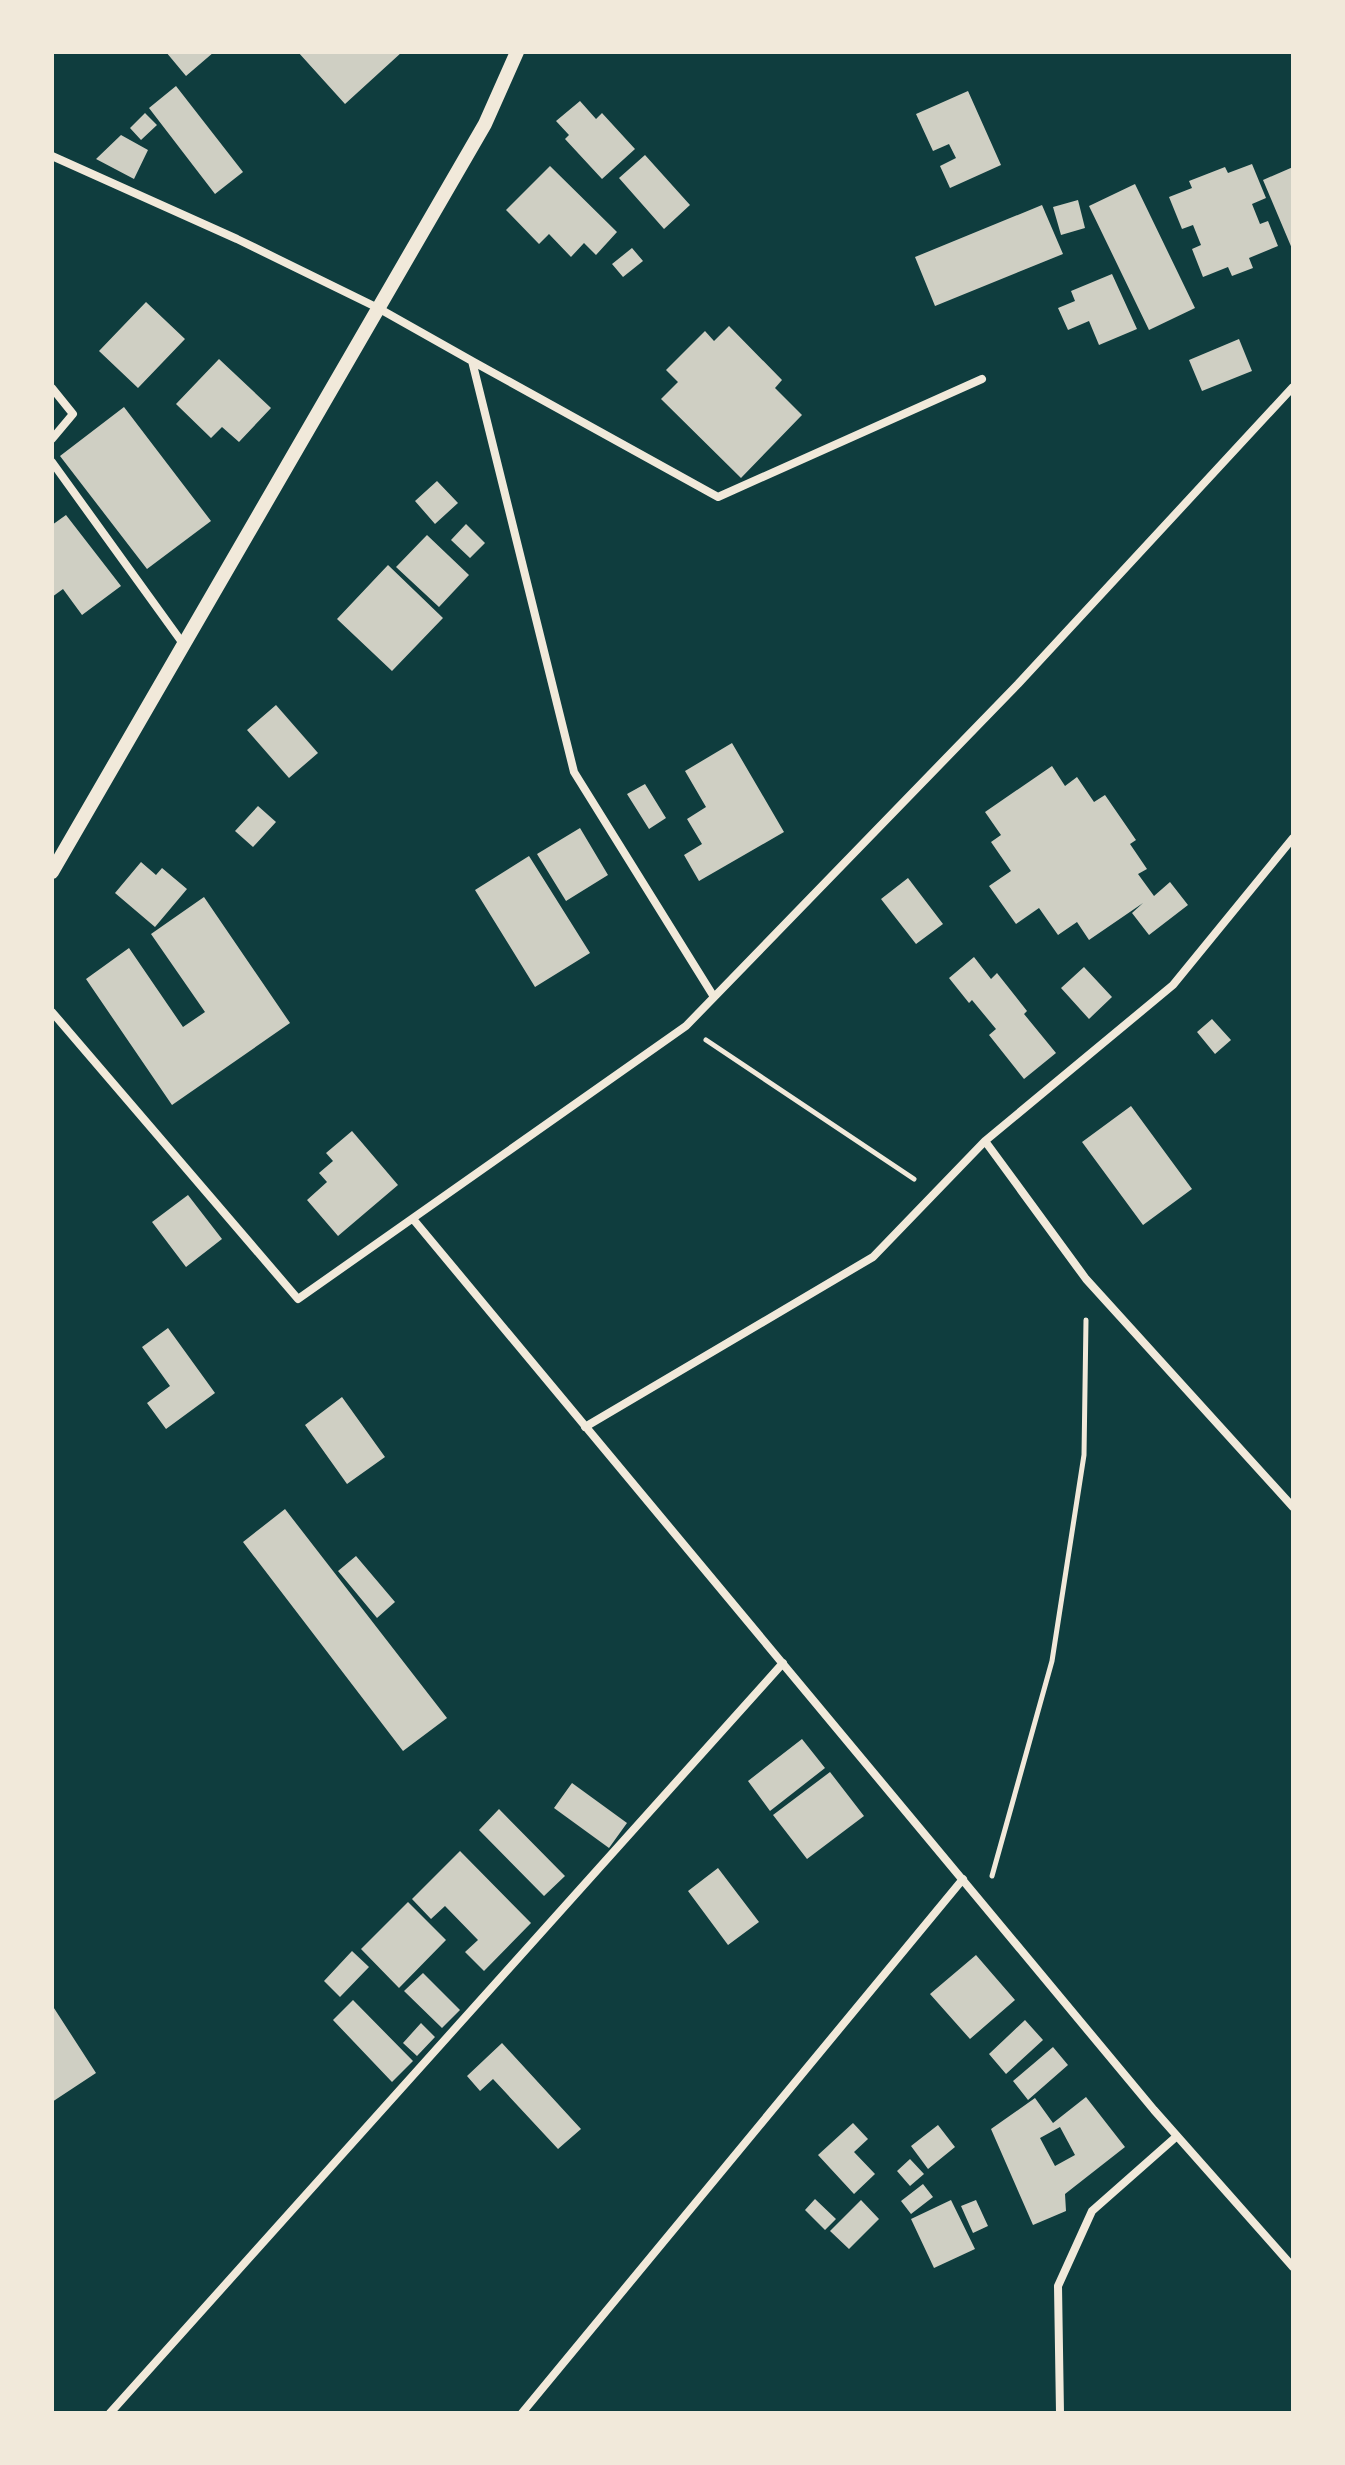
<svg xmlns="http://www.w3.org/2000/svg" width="1345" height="2465" viewBox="0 0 1345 2465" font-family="Quicksand,sans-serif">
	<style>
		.building { fill: #cfcfc3; fill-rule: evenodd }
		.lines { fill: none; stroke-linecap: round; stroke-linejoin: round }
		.path { stroke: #f1e9da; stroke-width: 5 }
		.minor { stroke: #f1e9da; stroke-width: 8 }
		.tertiary { stroke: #f1e9da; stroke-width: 14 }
	</style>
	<rect width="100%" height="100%" fill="#0f3d3e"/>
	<path class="building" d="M166,52H214L186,76Z
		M298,52H402L345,104Z
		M176,86L243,172L215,194L149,108Z
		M968,91L1001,165L950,188L940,166L956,158L949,144L933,151L916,114Z
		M580,101L596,119L602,113L635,149L602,179L565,139L569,135L556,121Z
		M145,113L157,125L141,140L130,128Z
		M121,135L148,150L134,179L96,159Z
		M645,155L690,205L664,229L619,178Z
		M1252,164L1266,198L1252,204L1260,224L1268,221L1278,246L1249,258L1253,268L1232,276L1228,267L1203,277L1192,249L1201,245L1193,225L1182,229L1169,197L1192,188L1189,181L1225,167L1228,173Z
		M550,166L617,232L596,255L584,243L571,257L549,234L539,244L506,210Z
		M1293,167V251L1263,180Z
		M1135,184L1195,308L1149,330L1089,206Z
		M1078,200L1085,228L1061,235L1053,207Z
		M1042,205L1063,254L935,306L915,257Z
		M632,248L643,261L623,277L612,264Z
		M1112,274L1137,329L1099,345L1089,321L1068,330L1058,308L1075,301L1071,291Z
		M146,302L185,339L138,388L99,351Z
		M729,326L782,380L775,388L802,415L741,478L661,399L678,382L666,370L705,331L714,341Z
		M1239,339L1252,371L1202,391L1189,360Z
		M219,359L271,408L239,442L222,427L211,438L176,404Z
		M124,407L211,521L147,569L60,456Z
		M437,481L458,503L435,524L415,501Z
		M66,515L121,586L82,615L63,589L52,597V525Z
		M466,524L485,543L470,558L451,540Z
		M427,535L469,575L439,607L396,567Z
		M388,565L443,618L392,671L337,619Z
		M276,705L318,753L289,778L247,730Z
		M732,743L784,832L699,881L684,855L702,844L687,819L706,807L685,771Z
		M1052,766L1065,786L1077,777L1094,802L1105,795L1136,840L1130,844L1147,869L1138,874L1154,896L1170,882L1188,905L1149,935L1132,913L1143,903L1089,940L1077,922L1058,935L1039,908L1016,924L989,886L1011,871L991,842L1001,835L985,812Z
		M645,784L666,818L649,829L627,794Z
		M258,806L276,822L253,847L235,831Z
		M580,828L608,875L566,901L537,854Z
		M529,856L590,953L535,987L475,890Z
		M141,862L156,875L162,868L187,889L155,927L115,893Z
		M908,878L943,924L916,944L881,899Z
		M204,897L290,1023L172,1105L86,979L129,948L183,1027L205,1012L151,934Z
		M974,957L991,979L997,973L1027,1011L1024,1014L1056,1053L1024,1079L989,1035L996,1029L972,1000L969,1003L949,978Z
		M1084,967L1112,997L1089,1019L1061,988Z
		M1212,1019L1231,1040L1215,1054L1197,1032Z
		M1131,1106L1192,1189L1143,1225L1082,1142Z
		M352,1131L398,1185L338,1236L307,1200L327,1182L319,1173L333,1161L326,1153Z
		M188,1195L222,1239L186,1267L152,1222Z
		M168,1328L215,1393L166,1429L147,1403L170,1386L142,1347Z
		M342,1397L385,1457L347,1484L305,1425Z
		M285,1509L447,1718L403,1751L243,1542Z
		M356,1556L395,1602L377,1618L338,1571Z
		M802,1739L825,1768L770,1811L748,1781Z
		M830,1772L864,1816L807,1859L773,1815Z
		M572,1783L627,1823L609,1848L554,1808Z
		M499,1809L565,1876L544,1896L479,1830Z
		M460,1851L531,1923L484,1971L465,1952L478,1940L445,1906L431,1919L412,1899Z
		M718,1868L759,1922L728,1945L688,1891Z
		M408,1902L446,1940L399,1988L361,1949Z
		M352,1951L369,1967L340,1997L324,1981Z
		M976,1955L1015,2000L970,2039L930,1994Z
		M423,1973L460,2010L442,2028L404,1991Z
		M353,2000L413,2061L392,2082L333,2020Z
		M52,2005L96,2073L52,2102Z
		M1025,2020L1043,2040L1006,2074L989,2054Z
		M421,2023L435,2037L417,2056L403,2043Z
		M502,2043L581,2129L558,2149L493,2079L480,2091L467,2076Z
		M1053,2047L1068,2065L1028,2100L1013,2081Z
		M1086,2097L1125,2147L1065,2194L1066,2211L1033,2225L991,2129L1035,2098L1053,2123ZM1060,2127L1075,2155L1055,2166L1040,2138Z
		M853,2123L868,2139L854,2152L875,2174L854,2194L818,2155Z
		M938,2125L955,2147L928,2169L911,2146Z
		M910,2159L924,2174L910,2186L897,2171Z
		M923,2184L933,2197L911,2214L901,2201Z
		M815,2199L836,2219L825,2230L805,2210Z
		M861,2200L879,2219L849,2249L830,2231Z
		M951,2200L975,2249L934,2268L911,2219Z
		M976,2200L988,2226L973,2233L961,2206Z"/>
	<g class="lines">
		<path class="path" d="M706,1040L914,1179
			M992,1876L1052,1661L1084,1455L1086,1320"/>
		<path class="minor" d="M52,156L237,239L378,308L472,361L574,772L714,997
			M472,361L718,497L982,379
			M52,388L73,414L52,439
			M52,462L184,645
			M52,1012L298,1299L686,1026L1018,684L1293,387
			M985,1141L1086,1279L1293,1507
			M413,1219L1154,2110L1293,2267
			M585,1427L873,1257L985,1141L1173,985L1293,838
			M110,2413L783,1663
			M522,2413L963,1879
			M1060,2413L1058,2286L1092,2211L1177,2136"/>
		<path class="tertiary" d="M52,872L485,124L517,52"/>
	</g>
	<rect width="1345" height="2465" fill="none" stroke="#f1e9da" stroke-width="108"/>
</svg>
